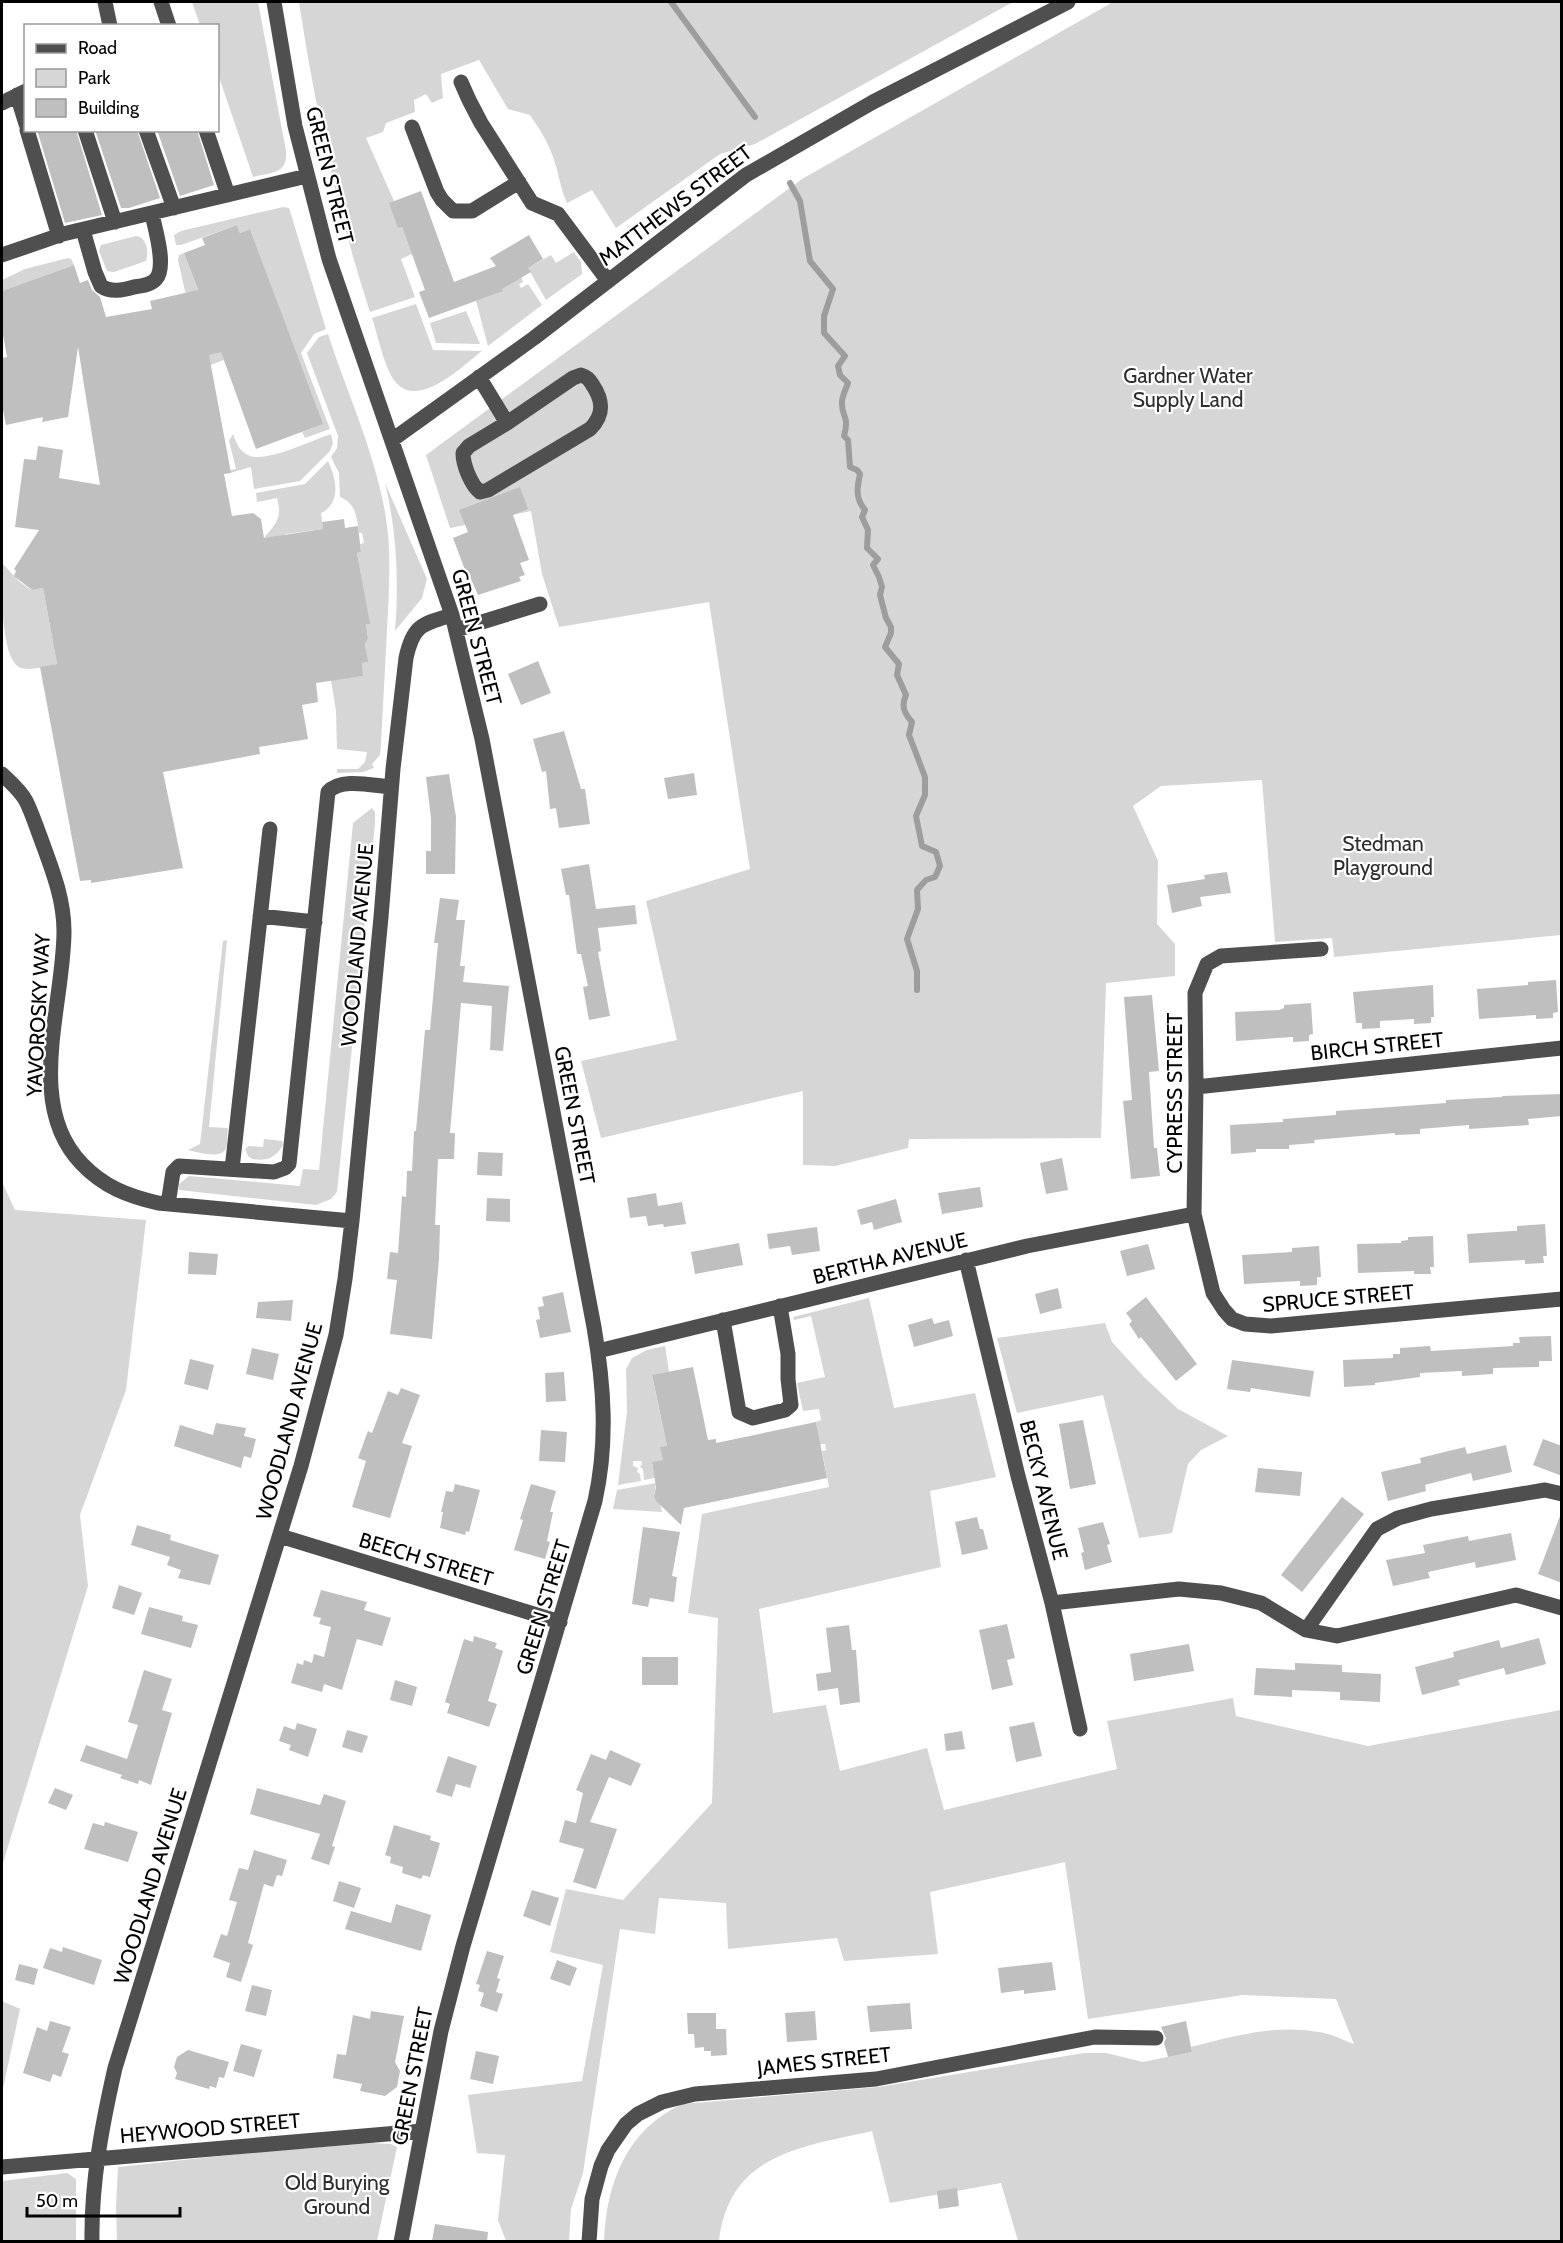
<svg xmlns="http://www.w3.org/2000/svg" width="1563" height="2243" viewBox="0 0 1563 2243" font-family="Cabin,sans-serif">
	<style>
		.green { fill: #d6d6d6 }
		.lines { fill: none; stroke-linecap: round; stroke-linejoin: round }
		.stream { stroke: #9d9d9d; stroke-width: 6 }
		.building { fill: #bfbfbf }
		.minor { stroke: #4f4f4f; stroke-width: 15 }
		.labels { text-anchor: middle; dominant-baseline: central; stroke-width: 4.5; stroke-linejoin: round; paint-order: stroke }
		.street-label { font-size: 21px; fill: #000; stroke: #fff }
		.park-label { font-size: 21px; fill: #2d2d2d; stroke: #fff }
	</style>
	<rect width="100%" height="100%" fill="#fff"/>
	<path class="green" d="M192,2H258L286,151C288,174 272,172 253,177L218,74V26L200,25Z
		M299,2H1013L755,144L720,154L616,228L592,190L567,203C560,188 559,173 553,157C548,142 539,128 530,115L508,109L479,60L441,74L443,98L432,103L426,94L414,100L415,112L386,123L383,132L366,138L394,201L398,228L402,227L412,254L401,259L415,297L370,312C337,211 315,107 299,2Z
		M1113,2H1561V935L1334,957L1332,938L1275,942L1262,780L1161,786L1133,806L1158,861L1157,924L1175,944V976L1106,983L1101,1138L909,1139L908,1148L835,1166L803,1165V1091L601,1138L581,1061L677,1040L646,901L750,869L709,602L559,627L542,574L531,511L450,528L426,455L802,179Z
		M283,207L289,208L290,211L326,329L314,334L301,353L330,429L305,438L302,432L322,424L250,229L240,233L237,225L181,245H176L174,235L181,231Z
		M136,236C147,237 149,252 146,261L114,272L107,271L99,251L101,245Z
		M574,252L581,262L582,274L546,300L528,268L551,255L556,263Z
		M184,253L224,360L208,366L201,362L178,260L179,255Z
		M68,258L71,259L74,265L2,291L4,302H2V280L25,269Z
		M520,273L523,282L519,284L521,288L528,284L542,305L488,346L476,301L497,276Z
		M416,304L433,350L482,351C462,366 417,412 394,380C384,366 378,336 372,318Z
		M466,311L480,344L436,343L430,323Z
		M328,334C347,393 374,450 385,512C392,551 389,591 387,630C385,668 383,706 381,744L380,755L372,764L374,768L363,772L337,773V769H358L365,762L367,752L337,749L336,711L331,680L363,676L362,663L367,662L365,642L368,637L366,624L369,623L357,553L361,552L360,544L364,543L362,533H359C357,518 356,503 340,497L339,473L331,457L337,448L338,436L307,353L319,337Z
		M233,434C236,443 240,452 250,456C268,462 313,440 331,434L333,443L330,451L300,481L254,489L251,467L230,473V470L236,469L229,441Z
		M328,461C336,478 342,503 321,513L323,529L286,534L258,548C267,528 285,525 277,498L257,502L256,493L305,484Z
		M385,483L427,579L422,598L395,631C399,581 397,533 385,483Z
		M2,563L20,582L31,590L43,588L57,664C46,666 29,672 19,667C0,656 2,586 2,563Z
		M372,808L375,812V824L337,1192L331,1199L316,1205L179,1190V1184L189,1176L300,1186L303,1169L319,1170L353,823Z
		M227,940L209,1127L228,1128C227,1134 228,1143 226,1148C222,1160 197,1152 188,1150L200,1144L223,941Z
		M264,1139L282,1141L283,1145C276,1157 267,1162 252,1159L248,1156L245,1149L249,1146L263,1147Z
		M2,1182L15,1210L146,1220L126,1390L80,1515L88,1586L2,1866Z
		M869,1298L894,1408L975,1393L996,1477L930,1491L941,1567L759,1609L773,1713L826,1705L840,1771L927,1748L944,1810L1117,1769L1107,1721L1233,1698L1236,1716L1368,1746L1561,1710V2241H1018L1001,2183L890,2203L872,2131C801,2147 729,2154 719,2241H604C606,2184 627,2128 683,2104L878,2087L1084,2053H1106L1143,2062L1192,2052L1191,2047C1234,2036 1275,2024 1319,2032C1332,2034 1343,2040 1354,2044L1336,1999L1242,1995L1088,2019L1065,1862L930,1892L938,1954L844,1961L837,1938L728,1949L726,1903L659,1898L655,1934L620,1929L583,2173L571,2209L569,2241H506L498,2220L505,2155L477,2153L468,2095L582,2081L603,1965L550,1952L566,1889L623,1900L712,1803L718,1618L688,1613L702,1514L829,1487L822,1451L826,1450L825,1444H820L816,1422L821,1420L819,1409L803,1411L797,1383L825,1377L811,1316L794,1320L793,1317Z
		M1105,1323L1112,1342L1144,1377L1178,1409L1228,1436L1201,1450L1188,1464L1172,1533L1139,1538L1103,1395L1017,1413L997,1338Z
		M665,1346L669,1372L652,1376L667,1446L663,1460L652,1463L655,1478L644,1480L643,1469L640,1467L642,1464L641,1461H633V1466L638,1468L637,1472L640,1474L641,1481L618,1485L627,1412L626,1369L632,1358L647,1350Z
		M656,1483L654,1496L660,1504L662,1512L613,1509L617,1490Z
		M2,2001L20,2009L2,2093Z
		M372,2143L391,2144L397,2147L377,2241L117,2242L116,2206L118,2167L249,2153Z
		M67,2173L76,2179V2241H2V2181Z"/>
	<g class="lines">
		<path class="stream" d="M671,2L755,117
			M790,183L800,201L810,261L833,289L824,316V333L845,356L838,366L840,375L848,383C846,389 842,396 842,402C841,418 850,414 844,436L848,440L850,467L857,470L860,474C857,488 855,498 865,510L862,517L868,530L867,548L878,559L873,565L879,577L882,587L880,595L886,618L891,627V633L885,647L899,664L897,675L906,695C901,706 904,713 912,722L909,735L925,777V795L916,816L922,846L936,852L940,866L935,877L926,880L917,890L918,909L907,939L917,971V990"/>
	</g>
	<path class="building" d="M37,130H76L102,215L65,223Z
		M95,130H137L160,198L129,208H121Z
		M157,130H197L214,185L180,196Z
		M421,191L454,282L496,266L490,258L529,235L543,259L528,268L531,272L502,289L503,291L429,318L419,292L425,290L402,227L398,228L389,203Z
		M237,225L240,233L250,229L323,424L256,449L221,352L209,355L231,473L224,474L232,516L253,513L261,519L264,538L323,529L322,522L344,519L345,528L358,526L361,552L357,553L370,624H366L368,638L365,644L368,662L362,663L363,676L316,683L318,702L302,705L308,739L259,747L260,754L163,772L183,868L91,883V880L80,881L40,667L57,664L43,588L32,590L14,576L16,571L14,569L39,530L15,527L24,459L36,460L38,446L63,450L59,478L100,485L78,347L68,417L42,422L43,417L6,425L2,404V358L7,357L2,329V291L74,265L80,283L88,280L92,290L100,297L106,317L152,309L150,301L198,290L184,253L205,245L202,238Z
		M520,487L528,509L513,515L529,560L520,563L525,575L519,577L521,581L478,595L470,577L468,578L453,538L468,532L459,510Z
		M538,661L551,693L521,705L508,674Z
		M564,731L581,789H585L590,824L559,828L556,808L550,809L546,771L542,772L533,739Z
		M694,773L697,795L668,799L664,778Z
		M449,774L456,817L455,874H426V851H431V818L426,777Z
		M589,864L596,909L635,905L637,924L598,928L601,951L598,952L610,1016L589,1020L583,987L588,986L581,954H577L569,895H566L561,869Z
		M1227,872L1231,893L1200,897L1202,906L1172,913L1167,885L1205,879L1204,875Z
		M440,898L459,900L456,920H465L460,966H465L463,982L509,986L503,1051L490,1050L492,1006L461,1003L450,1133H455L454,1159H438L435,1225H440L439,1259L432,1339L390,1334L397,1280L387,1279L390,1252L398,1253L402,1196L406,1197L407,1171H412L414,1131H416L425,1030H430L438,943H434Z
		M1556,980L1558,1012L1553,1013V1018L1536,1019V1015L1479,1019L1477,989L1528,985V982Z
		M1433,985L1434,1017H1431V1023L1414,1024V1019L1380,1021V1028L1362,1029V1023H1356L1353,992Z
		M1152,995L1159,1071L1149,1072L1154,1148H1157L1160,1176L1131,1179L1123,1101L1132,1100L1124,997Z
		M1311,1003L1313,1034L1309,1035V1041L1293,1042V1037L1236,1041L1235,1012L1279,1010L1284,1008V1005Z
		M1562,1094V1116L1528,1119L1529,1125L1469,1129V1125L1420,1129V1134L1395,1135V1133L1314,1140L1315,1143L1289,1145V1149H1256V1152L1231,1154L1230,1125L1283,1122V1119L1336,1115V1111L1446,1103V1100L1502,1097V1096Z
		M478,1152L503,1153L502,1176L477,1175Z
		M1062,1158L1068,1190L1046,1194L1040,1163Z
		M980,1187L983,1207L942,1214L938,1193Z
		M656,1193L658,1206L682,1202L686,1224L664,1227L663,1224L648,1226L646,1216L630,1218L627,1198Z
		M487,1198L510,1199V1222L486,1221Z
		M896,1199L902,1222L874,1230L872,1222L861,1225L857,1210Z
		M1545,1224L1547,1256H1543L1544,1263L1525,1264V1260L1469,1263L1467,1234L1512,1231H1517V1226Z
		M817,1227L820,1251L792,1255L790,1246L769,1249L767,1234Z
		M1433,1236L1434,1267H1430L1431,1274H1414V1271L1358,1273L1357,1244L1401,1243V1241L1408,1240V1237Z
		M739,1243L743,1265L695,1274L691,1252Z
		M1148,1244L1155,1269L1127,1276L1120,1251Z
		M1319,1246L1321,1277H1317V1285L1300,1286V1281L1244,1284L1242,1255L1292,1252V1248Z
		M189,1252L218,1254L216,1275L188,1274Z
		M1058,1288L1062,1308L1040,1314L1035,1294Z
		M563,1292L571,1332L540,1338L536,1320L540,1319L538,1307L544,1306L542,1297Z
		M1146,1297L1197,1364L1176,1381L1141,1337L1139,1339L1129,1324L1132,1321L1126,1313Z
		M293,1300L291,1321L256,1318L258,1302Z
		M932,1318L934,1324L949,1320L953,1336L914,1347L908,1325Z
		M1551,1336L1552,1361H1539V1367L1493,1368V1374L1462,1376V1371L1420,1373V1377L1375,1383V1385L1344,1387L1343,1360L1393,1358V1354H1400V1348L1430,1346L1431,1351L1513,1346V1343H1520L1519,1337Z
		M252,1348L279,1354L273,1380L246,1374Z
		M190,1359L214,1365L208,1390L184,1384Z
		M1232,1360L1314,1371L1310,1397L1251,1388L1250,1392L1227,1389Z
		M693,1367L708,1440L716,1439V1443L816,1422L827,1478L684,1508L681,1525L656,1501L654,1496L656,1487L652,1462L663,1460L660,1447L667,1446L652,1375Z
		M564,1372L566,1401L546,1402L545,1373Z
		M401,1388L420,1395L402,1443L412,1446L390,1518L352,1507L366,1461L358,1458L368,1431L372,1433L388,1391L398,1395Z
		M1083,1420L1096,1484L1070,1489L1059,1424Z
		M216,1423L246,1428L244,1436L256,1439L251,1458L244,1456L241,1468L174,1446L180,1425L213,1435Z
		M541,1430L567,1432L565,1462L539,1461Z
		M1543,1439L1562,1446V1476L1533,1465Z
		M1506,1445L1512,1472L1473,1481L1471,1473L1425,1485L1426,1491L1388,1501L1381,1472L1421,1463L1420,1458L1465,1447L1467,1454Z
		M1258,1468L1302,1472L1300,1496L1255,1492Z
		M455,1484L480,1490L469,1532L466,1531L465,1535L440,1528L443,1512H441L446,1491L453,1492Z
		M531,1484L556,1491L550,1512H553L547,1541L550,1542L545,1559L514,1550L523,1520L520,1519Z
		M1342,1497L1364,1514L1302,1592L1281,1575Z
		M1560,1516H1562V1583L1538,1574Z
		M977,1517L980,1529H983L988,1549L962,1555L955,1522Z
		M1103,1522L1110,1544L1107,1545L1112,1562L1085,1570L1081,1553L1084,1552L1078,1528Z
		M137,1525L171,1535L170,1540L219,1555L210,1585L178,1578L181,1570L167,1565L170,1557L131,1545Z
		M643,1527L680,1532L672,1576L677,1577L674,1602L650,1598L648,1607L632,1604Z
		M1511,1533L1516,1560L1476,1568L1475,1562L1428,1572L1430,1578L1393,1586L1386,1560L1425,1553L1423,1545L1468,1536L1469,1541Z
		M119,1585L142,1593L134,1615L112,1608Z
		M321,1590L367,1602L364,1610L391,1618L382,1646L357,1639L342,1690L324,1684L322,1692L291,1683L297,1663L303,1665L304,1660L312,1663L314,1654L324,1657L331,1627L319,1624L321,1618L313,1616Z
		M149,1607L183,1616L182,1621L198,1625L191,1648L141,1634Z
		M1007,1624L1015,1658L1007,1660L1013,1685L992,1690L979,1630Z
		M849,1625L852,1650H856L860,1702L840,1705L838,1688L818,1691L816,1674L831,1672L826,1628Z
		M474,1636L497,1643L495,1648L503,1651L488,1701L497,1704L489,1727L447,1713L450,1704L445,1702L464,1639L473,1642Z
		M1539,1638L1546,1664L1506,1675L1504,1668L1458,1680L1460,1685L1422,1695L1415,1667L1454,1657L1453,1652L1499,1640L1501,1648Z
		M1189,1644L1194,1671L1134,1681L1130,1654Z
		M642,1657H678V1685H642Z
		M1295,1663L1342,1665V1672L1381,1674L1380,1702L1340,1700V1692L1292,1690V1697L1254,1695L1256,1668L1295,1670Z
		M144,1670L172,1679L162,1710L172,1713L151,1785L139,1780L138,1784L120,1778L122,1775L80,1761L86,1745L127,1759L138,1725L128,1722Z
		M395,1680L417,1687L412,1706L390,1700Z
		M1034,1722L1042,1756L1016,1762L1009,1727Z
		M297,1723L317,1729L308,1757L289,1750L291,1745L279,1741L284,1726L295,1730Z
		M347,1730L368,1736L362,1753L342,1747Z
		M962,1731L965,1749L946,1751L944,1734Z
		M610,1750L641,1764L631,1786L609,1777L590,1822L617,1829L596,1889L573,1882L584,1849L559,1842L565,1820L576,1823L583,1793L576,1790L591,1754L606,1760Z
		M448,1756L477,1766L470,1788L456,1784L452,1797L436,1792Z
		M55,1788L73,1795L66,1810L48,1803Z
		M257,1788L320,1805L324,1794L346,1801L332,1846L335,1847L329,1865L311,1859L320,1834L250,1814Z
		M105,1822L138,1832L128,1862L84,1849L93,1823L104,1826Z
		M394,1825L431,1836L430,1840L440,1843L430,1877L423,1875L421,1879L402,1873L403,1867L390,1863L391,1857L385,1855Z
		M254,1850L287,1860L282,1876L277,1875L273,1887L264,1884L248,1943L253,1945L241,1982L226,1977L230,1963L213,1957L221,1934L227,1936L237,1902L229,1900L239,1868L248,1870Z
		M339,1881L361,1888L354,1908L333,1901Z
		M532,1890L559,1898L550,1926L523,1916Z
		M396,1904L431,1915L421,1951L345,1929L351,1911L391,1923Z
		M63,1947L102,1960L94,1985L43,1968L50,1948L62,1952Z
		M487,1951L504,1956L497,1978L500,1979L496,1992L503,1994L497,2012L480,2006L484,1993L478,1991L480,1985L476,1984Z
		M557,1960L577,1968L570,1986L550,1979Z
		M1052,1962L1056,1990L1024,1994V1990L1001,1993L998,1968Z
		M19,1964L38,1969L34,1985L15,1980Z
		M252,1985L272,1990L266,2016L245,2011Z
		M910,2003L912,2029L870,2032L867,2006Z
		M371,2011L404,2016L395,2062L400,2071L397,2087L385,2096L360,2091L362,2084L333,2078L337,2054L346,2055L353,2015L370,2019Z
		M815,2011L817,2040L787,2042L785,2013Z
		M687,2013H716V2029H726L727,2055L711,2056V2051H704V2047L695,2048L694,2034H688Z
		M50,2021L71,2027L62,2052L69,2054L61,2077L53,2074L50,2082L23,2073L37,2027L47,2031Z
		M1186,2021L1192,2052L1168,2057L1164,2043L1166,2038L1161,2027Z
		M241,2044L262,2050L254,2077L233,2071Z
		M188,2050L229,2062L224,2078L219,2077L216,2088L210,2086L209,2089L175,2079L177,2073L174,2067L177,2057Z
		M476,2051L499,2056L493,2084L470,2079Z
		M957,2188L959,2206L939,2209L937,2191Z
		M435,2224L488,2232L487,2241H432Z"/>
	<g class="lines">
		<path class="minor" d="M105,2L110,26
			M161,2L169,26
			M274,2L295,126L329,259L452,615L482,739L594,1327C604,1386 608,1442 595,1501L463,1946L441,2031L401,2242
			M461,82L469,100L481,123L532,203L558,214L608,281
			M17,95L26,124
			M2,103L26,91
			M412,127L437,192L442,200L453,211H472L519,182
			M27,130L59,236
			M85,130L115,222
			M146,130L174,208
			M206,130L228,195
			M83,230L95,272L101,286C111,293 123,290 134,287C141,286 151,285 156,279C167,266 155,229 152,214
			M2,255L63,234L307,176
			M479,377L507,423L469,446L463,453C463,465 471,485 480,492L488,490L590,429C605,414 603,400 592,384C589,379 587,377 581,375L573,378L507,423
			M392,440L534,338L746,175L873,102L1068,2
			M456,630L540,604
			M2,774C10,782 20,790 26,801C32,813 36,826 41,839C52,869 64,899 64,931C64,1005 24,1105 82,1164C104,1187 128,1196 158,1203L352,1221
			M260,916L315,922
			M1321,949L1221,956L1207,964L1195,993L1196,1087L1194,1214L1213,1293L1224,1310L1232,1319L1245,1324L1271,1326L1562,1299
			M1196,1087L1562,1048
			M232,1169L270,829
			M168,1204L173,1172L179,1166L274,1172L285,1168L289,1164L328,792C341,777 374,786 391,787
			M966,1260L1018,1476L1052,1603L1080,1729
			M723,1320L739,1412L753,1418L785,1410L791,1405L788,1379V1354L780,1306
			M598,1351L1027,1246L1194,1214
			M280,1536L560,1622
			M1052,1603L1179,1589L1221,1593L1261,1603L1306,1630L1337,1636L1516,1595L1562,1608
			M1306,1630L1377,1529L1398,1518L1431,1509L1545,1490L1562,1494
			M2,2167L422,2131
			M92,2242C91,2183 102,2125 115,2068L301,1466L336,1335L345,1279L352,1221L381,917L393,769L406,658C413,625 422,624 452,615
			M589,2242L592,2199L601,2166L608,2150L626,2124L638,2114L662,2102L695,2094L876,2079L1095,2037L1156,2038"/>
	</g>
	<g class="labels">
		<g class="street-label">
			<text transform="translate(330 175) rotate(76)">GREEN STREET</text>
			<text transform="translate(675 205) rotate(-37)">MATTHEWS STREET</text>
			<text transform="translate(477 637) rotate(75)">GREEN STREET</text>
			<text transform="translate(357 945) rotate(-85)">WOODLAND AVENUE</text>
			<text transform="translate(38 1015) rotate(-87)">YAVOROSKY WAY</text>
			<text transform="translate(1377 1046) rotate(-6)">BIRCH STREET</text>
			<text transform="translate(1174 1093) rotate(-90)">CYPRESS STREET</text>
			<text transform="translate(575 1115) rotate(79)">GREEN STREET</text>
			<text transform="translate(890 1258) rotate(-14)">BERTHA AVENUE</text>
			<text transform="translate(1338 1298) rotate(-5)">SPRUCE STREET</text>
			<text transform="translate(289 1421) rotate(-75)">WOODLAND AVENUE</text>
			<text transform="translate(1044 1490) rotate(76)">BECKY AVENUE</text>
			<text transform="translate(426 1559) rotate(17)">BEECH STREET</text>
			<text transform="translate(543 1607) rotate(-73)">GREEN STREET</text>
			<text transform="translate(150 1886) rotate(-73)">WOODLAND AVENUE</text>
			<text transform="translate(824 2061) rotate(-6)">JAMES STREET</text>
			<text transform="translate(412 2076) rotate(-79)">GREEN STREET</text>
			<text transform="translate(210 2128) rotate(-5)">HEYWOOD STREET</text>
		</g>
		<g class="park-label">
			<text x="1188" y="375">Gardner Water<tspan x="1188" dy="24">Supply Land</tspan></text>
			<text x="1383" y="843">Stedman<tspan x="1383" dy="24">Playground</tspan></text>
			<text x="337" y="2182">Old Burying<tspan x="337" dy="24">Ground</tspan></text>
		</g>
	</g>
	<rect width="1563" height="2243" fill="none" stroke="#000000" stroke-width="6"/>
	<rect x="24" y="24" width="195" height="108" fill="#ffffff" stroke="#999999" stroke-width="1.5"/>
	<rect x="36" y="44" width="30" height="9" fill="#4f4f4f" stroke="#999999" stroke-width="1.5"/>
	<text x="78" y="54" font-size="18" fill="#000000">Road</text>
	<rect x="36" y="69" width="30" height="18" fill="#d6d6d6" stroke="#999999" stroke-width="1.5"/>
	<text x="78" y="84" font-size="18" fill="#000000">Park</text>
	<rect x="36" y="99" width="30" height="18" fill="#bfbfbf" stroke="#999999" stroke-width="1.5"/>
	<text x="78" y="114" font-size="18" fill="#000000">Building</text>
	<path d="M27 2207v9h153v-9" fill="none" stroke="#000000" stroke-width="3"/>
	<text x="36" y="2207" font-size="18" fill="#000000" stroke="#ffffff" stroke-width="4.5" paint-order="stroke">50 m</text>
</svg>
